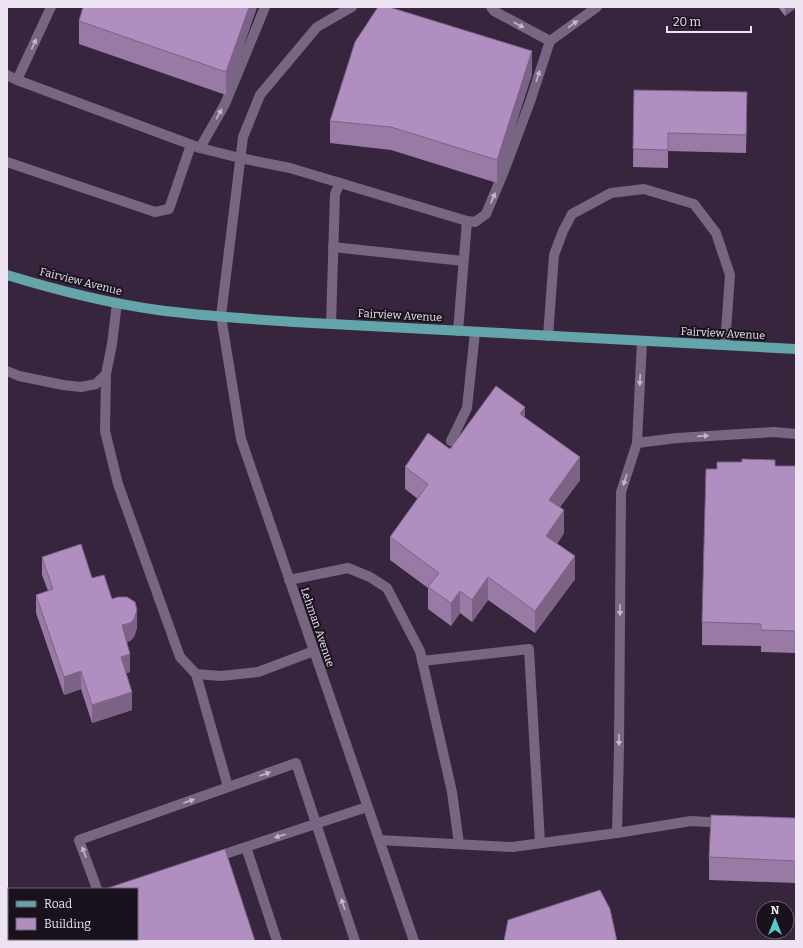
<svg xmlns="http://www.w3.org/2000/svg" width="803" height="948" viewBox="0 0 803 948" font-family="Bitter,serif">
<style>
.lines{fill:none;stroke-linecap:round;stroke-linejoin:round}
.service{stroke:#786581;stroke-width:10}
.minor{stroke:#786581;stroke-width:10}
.primary{stroke:#64a5aa;stroke-width:10}
.wall{fill:#987aa5}
.shaded-wall{fill:#7c6386}
.building{fill:#b18ec0;stroke:#7c6386}
.oneway{fill:#c4b7ca}
.labels{text-anchor:middle;stroke-width:4;stroke-linejoin:round;paint-order:stroke}
.street-label{font-size:11px;fill:#ede3f2;stroke:#19121c}
</style>
<rect width="100%" height="100%" fill="#36253d"/>
<g class="lines">
<g class="service">
<polyline points="491,7 494,11 550,41"/>
<polyline points="7,75 17,80 200,148 240,158 290,168 467,221 475,222 486,214 504,171 530,102 550,41 597,7"/>
<polyline points="17,80 51,7"/>
<polyline points="200,148 225,104 265,7"/>
<polyline points="7,162 155,212 169,209 191,145"/>
<polyline points="333,247 463,261"/>
<polyline points="221,316 243,137 260,95 317,27 352,7"/>
<polyline points="331,324 335,194 340,183"/>
<polyline points="458,331 467,221"/>
<polyline points="548,336 554,255 563,231 572,214 611,193 644,189 694,204 716,233 730,275 725,345"/>
<polyline points="642,341 637,443 677,438 774,432 796,434"/>
<polyline points="7,371 19,376 63,385 81,387 96,384 106,374 112,344 117,303"/>
<polyline points="106,374 105,431 118,484 180,657 196,674 221,676 258,672 314,651"/>
<polyline points="451,441 467,408 475,332"/>
<polyline points="289,580 348,568 370,577 387,588 420,651 452,792 459,844"/>
<polyline points="422,661 529,649 540,843"/>
<polyline points="196,674 228,787"/>
<polyline points="617,833 619,748 621,492 637,443"/>
<polyline points="379,840 512,847 617,833 691,821 725,823"/>
<polyline points="213,858 246,847"/>
<polyline points="97,889 79,840 296,763 355,941"/>
<polyline points="277,941 246,847 367,807"/>
</g>
<polyline class="minor" points="221,316 241,439 414,941"/>
<path class="primary" d="M7 275C56 290 107 303 158 310 203 316 249 319 294 322L796 349"/>
</g>
<g class="wall">
<polygon points="257,7 226,95 79,44 79,21"/>
<polygon points="778,7 796,7 785,16"/>
<polygon points="532,74 497,183 391,150 330,143 330,121"/>
<polygon points="634,90 747,110 746,153 668,151 668,168 633,167"/>
<polygon points="525,418 580,480 560,507 564,533 557,544 575,579 535,633 488,600 472,622 460,613 451,626 428,609 428,588 390,560 390,537 418,499 405,489 405,467 450,449"/>
<polygon points="775,466 796,466 796,653 761,652 761,646 702,645 702,622 717,469"/>
<polygon points="42,557 92,578 112,599 137,628 134,637 130,641 127,642 130,672 126,673 132,710 92,723 81,689 64,695 36,613 36,595 48,591 42,575"/>
<polygon points="796,818 796,883 709,880 709,857"/>
</g>
<g class="shaded-wall">
<polygon points="249,7 257,7 226,95 226,72"/>
<polygon points="785,7 796,7 796,8 785,16"/>
<polygon points="532,51 532,74 497,183 497,160"/>
<polygon points="525,407 525,429 520,414"/>
<polygon points="580,457 580,480 549,522 549,500"/>
<polygon points="564,510 564,533 546,559 546,536"/>
<polygon points="575,556 575,579 535,633 535,611"/>
<polygon points="488,577 488,600 472,622 472,600"/>
<polygon points="460,591 460,613 451,626 451,603"/>
<polygon points="137,610 137,628 134,637 130,641 122,643 122,625"/>
<polygon points="130,654 130,672 121,675 121,657"/>
<polygon points="81,671 81,689 64,695 64,677"/>
<polygon points="132,692 132,710 92,723 92,705"/>
</g>
<g class="building">
<polygon points="83,7 249,7 226,72 79,21"/>
<polygon points="378,7 389,7 532,51 497,160 391,127 330,121 355,42"/>
<polygon points="634,90 747,92 746,135 668,133 668,150 633,149"/>
<polygon points="496,386 525,407 520,414 580,457 549,500 564,510 546,536 575,556 535,611 488,577 472,600 460,591 451,603 428,587 439,573 390,537 428,484 405,467 428,433 450,449"/>
<polygon points="742,459 775,460 775,466 796,466 796,631 761,630 761,624 702,622 706,469 717,469 717,462 742,462"/>
<polygon points="81,544 92,578 104,575 112,599 118,597 127,597 135,602 137,610 134,619 130,623 122,625 130,654 121,657 132,692 92,705 81,671 64,677 36,595 53,589 42,557"/>
<polygon points="711,815 796,818 796,861 709,857"/>
<polygon points="225,849 255,941 7,941 7,921 9,921 9,939 137,939 137,889 105,889"/>
<polygon points="600,890 610,909 617,941 504,941 508,920"/>
</g>
<defs><path id="oneway-solid" d="M-6-.8H1V-3.2L6.5 0L1 3.2V.8H-6Z"/></defs>
<g class="oneway">
<use href="#oneway-solid" transform="translate(573 24) rotate(-36)"/>
<use href="#oneway-solid" transform="translate(519 25) rotate(28)"/>
<use href="#oneway-solid" transform="translate(34 44) rotate(-65)"/>
<use href="#oneway-solid" transform="translate(538 76) rotate(-72)"/>
<use href="#oneway-solid" transform="translate(219 114) rotate(-61)"/>
<use href="#oneway-solid" transform="translate(493 198) rotate(-67)"/>
<use href="#oneway-solid" transform="translate(640 380) rotate(93)"/>
<use href="#oneway-solid" transform="translate(703 436) rotate(-4)"/>
<use href="#oneway-solid" transform="translate(625 480) rotate(108)"/>
<use href="#oneway-solid" transform="translate(620 610) rotate(90)"/>
<use href="#oneway-solid" transform="translate(619 740) rotate(90)"/>
<use href="#oneway-solid" transform="translate(265 774) rotate(-20)"/>
<use href="#oneway-solid" transform="translate(189 801) rotate(-19)"/>
<use href="#oneway-solid" transform="translate(280 836) rotate(162)"/>
<use href="#oneway-solid" transform="translate(84 852) rotate(-110)"/>
<use href="#oneway-solid" transform="translate(343 904) rotate(-108)"/>
</g>
<g class="labels">
<g class="street-label">
<text transform="translate(81 281) rotate(14)" y="4">Fairview Avenue</text>
<text transform="translate(400 315) rotate(3)" y="4">Fairview Avenue</text>
<text transform="translate(723 333) rotate(3)" y="4">Fairview Avenue</text>
<text transform="translate(318 627) rotate(71)" y="4">Lehman Avenue</text>
</g>
</g>
<rect width="803" height="948" fill="none" stroke="#ede3f2" stroke-width="16"/>
<rect x="8" y="888" width="130" height="52" fill="#19121c" stroke="#6e6672"/>
<rect x="16" y="901" width="20" height="6" fill="#64a5aa" stroke="#6e6672"/>
<text x="44" y="908" font-size="12" fill="#ede3f2">Road</text>
<rect x="16" y="918" width="20" height="12" fill="#b18ec0" stroke="#6e6672"/>
<text x="44" y="928" font-size="12" fill="#ede3f2">Building</text>
<g transform="translate(775 920)"><circle r="19" fill="#19121c" stroke="#6e6672"/>
<path d="M0-3L7 15L0 10L-7 15Z" fill="#55cec5"/>
<text y="-6" font-size="11" font-weight="bold" text-anchor="middle" fill="#ede3f2">N</text>
</g>
<path d="M667 26v6h84v-6" fill="none" stroke="#ede3f2" stroke-width="2"/>
<text x="673" y="26" font-size="12" fill="#ede3f2" stroke="#19121c" stroke-width="3" paint-order="stroke">20 m</text>
</svg>
